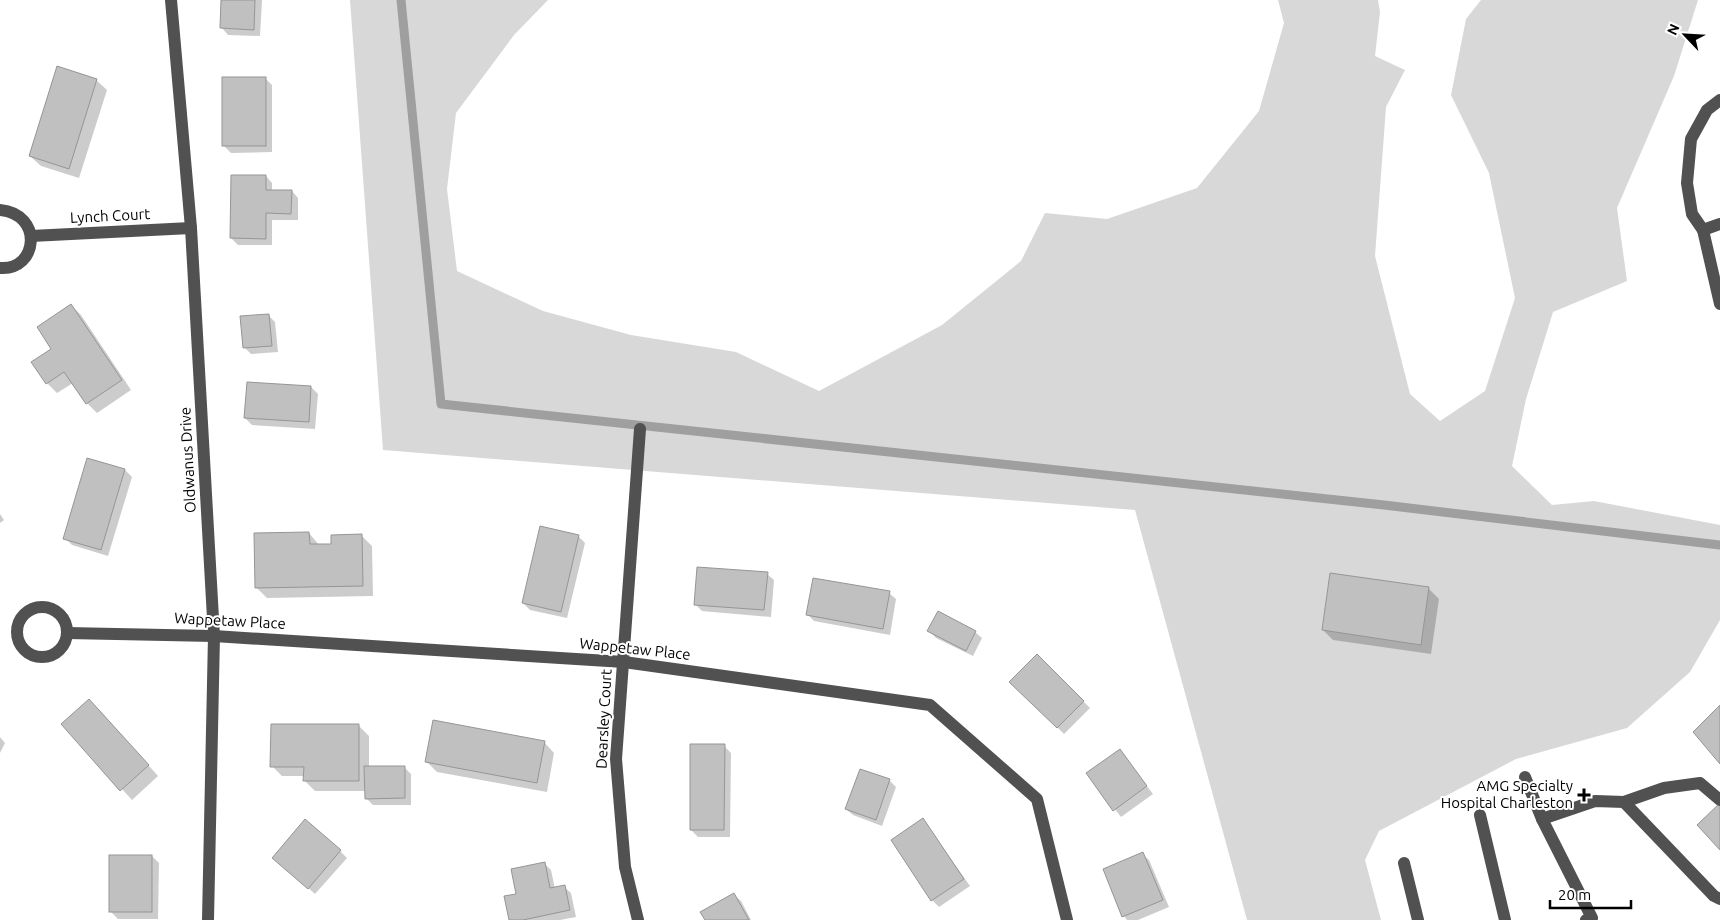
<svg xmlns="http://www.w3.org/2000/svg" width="1720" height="920" viewBox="0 0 1720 920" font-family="Ubuntu,sans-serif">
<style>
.green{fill:#d8d8d8;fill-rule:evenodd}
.shadow{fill:#0003}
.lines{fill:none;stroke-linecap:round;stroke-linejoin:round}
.stream{stroke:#9f9f9f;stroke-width:9}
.building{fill:#c0c0c0;stroke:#959595}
.minor{stroke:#515151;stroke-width:12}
.poi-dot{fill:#000;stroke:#fff;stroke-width:2}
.labels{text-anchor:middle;stroke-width:4;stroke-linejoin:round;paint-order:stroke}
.street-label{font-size:15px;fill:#000;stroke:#fff}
.poi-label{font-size:15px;fill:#000;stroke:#fff;text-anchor:end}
</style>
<rect width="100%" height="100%" fill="#fff"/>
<path class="green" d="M350 0H548L514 35 456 113 447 189 457 271 543 311 631 335 736 352 819 391 942 325 1021 261 1045 213 1107 219 1197 188 1259 111 1284 23 1278 0H1378L1380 12 1375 56 1405 70 1386 107 1375 256 1410 394 1440 421 1485 391 1515 298 1489 173 1451 95 1466 19 1481 0H1698L1674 76 1617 208 1627 281 1553 312 1526 399 1512 466 1552 505 1594 501 1720 525V620L1690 672 1627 728 1516 759 1379 831 1365 860 1381 920H1247L1135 510 383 450ZM1330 573 1429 587 1421 644 1322 630Z"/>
<g class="shadow">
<polygon points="222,0 262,0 260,36 228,35 222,28"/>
<polygon points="265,78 272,85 272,152 231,153 224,146"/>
<polygon points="96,80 107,90 79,178 41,166 30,156"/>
<polygon points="266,176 272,183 272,191 292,191 298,198 298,220 272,220 272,245 238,245 231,238"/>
<polygon points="71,305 81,315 131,390 97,413 87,403 73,383 57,393 47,383 53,349"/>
<polygon points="268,315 275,322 278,352 251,354 244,347"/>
<polygon points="311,387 318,394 315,429 252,425 245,418"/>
<polygon points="88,460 125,470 132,477 108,556 72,545 65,538"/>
<polygon points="0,514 4,520 0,523"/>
<polygon points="309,533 319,545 332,545 361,535 372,546 373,596 267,598 256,587"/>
<polygon points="578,536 585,543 567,618 530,610 523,603"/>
<polygon points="767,574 774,580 771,617 702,611 695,604"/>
<polygon points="1428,588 1439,599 1431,654 1333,640 1323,630"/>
<polygon points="889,593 896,599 890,635 814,621 807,614"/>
<polygon points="929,631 975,632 982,638 973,656 936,638"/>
<polygon points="1037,655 1090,708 1064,734 1011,682"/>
<polygon points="100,711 158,776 132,800 63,724"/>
<polygon points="359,726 369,736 369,767 404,767 411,774 411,805 373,805 366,798 366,791 315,791 305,781 305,776 282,776 272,766"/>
<polygon points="0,737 5,743 0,753"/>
<polygon points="544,742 554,753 547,792 437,772 427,762"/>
<polygon points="724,746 731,753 730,837 698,837 691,830"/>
<polygon points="1120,751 1153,794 1121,817 1088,774"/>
<polygon points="889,780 896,787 882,826 853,815 846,809"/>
<polygon points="923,820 970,886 939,907 932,900"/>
<polygon points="340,851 347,858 315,894 281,864"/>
<polygon points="1142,854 1149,860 1169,907 1138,920 1127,920 1124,916 1104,870"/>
<polygon points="152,856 159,863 158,919 118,919 111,912"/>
<polygon points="544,863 551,870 555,889 564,887 571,893 576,917 560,920 510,920 518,895"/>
<polygon points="734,895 741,901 751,920 706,920"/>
</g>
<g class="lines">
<polyline class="stream" points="401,0 441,404 1384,505 1720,545"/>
</g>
<g class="building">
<polygon points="221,0 255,0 254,30 220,28"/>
<polygon points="57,66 97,79 69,169 29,156"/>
<rect x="222" y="77" width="44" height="69"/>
<polygon points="231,175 266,175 266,190 292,190 291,214 266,213 266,239 230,238"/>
<polygon points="71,304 122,380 86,404 64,372 46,384 31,362 51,349 37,327"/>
<polygon points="269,314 272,346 243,348 240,316"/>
<polygon points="247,382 311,386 309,422 244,418"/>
<polygon points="87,458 125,469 101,550 63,539"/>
<polygon points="540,526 579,535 561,612 522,603"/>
<polygon points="309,532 310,544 331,544 331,535 362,534 363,586 255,588 254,533"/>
<polygon points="697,567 768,572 764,610 694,605"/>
<polygon points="1330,573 1429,587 1421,645 1322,630"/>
<polygon points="813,578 890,591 883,629 806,615"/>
<polygon points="938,611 976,631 966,651 927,631"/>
<polygon points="1037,654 1084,701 1057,728 1009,682"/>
<polygon points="89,699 149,765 120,791 61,724"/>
<polygon points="1720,705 1720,764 1693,732"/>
<polygon points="433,720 545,741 537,783 425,762"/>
<polygon points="271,724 359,724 359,781 303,781 304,767 270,767"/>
<polygon points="690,744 725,744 724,830 690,830"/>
<polygon points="1120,749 1147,786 1113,811 1086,773"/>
<polygon points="364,766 405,766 405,798 365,799"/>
<polygon points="860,769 890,779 876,820 845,809"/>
<polygon points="1720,803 1720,850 1697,825"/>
<polygon points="923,818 964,879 931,901 891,840"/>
<polygon points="305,819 341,850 308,889 272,858"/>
<polygon points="1143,852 1163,900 1122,917 1103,869"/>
<rect x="109" y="855" width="43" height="57"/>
<polygon points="545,862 550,888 565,885 570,910 523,920 509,920 504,896 516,894 511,869"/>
<polygon points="734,893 749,920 705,920 700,912"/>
</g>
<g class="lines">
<g class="minor">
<polyline points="171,0 191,228 214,636 208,920"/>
<path d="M0 210C44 214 38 271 0 268"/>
<polyline points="1720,224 1703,230 1720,304"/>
<polyline points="1703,230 1692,214 1687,183 1691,139 1707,110 1720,100"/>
<polyline points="31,236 191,228"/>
<circle cx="42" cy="632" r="25"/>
<polyline points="67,633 214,636 624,662 930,705 1037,799 1067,920"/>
<polyline points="1525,777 1542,819"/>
<polyline points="1624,802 1664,788 1700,783 1720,800"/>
<polyline points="1480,815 1505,920"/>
<polyline points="1404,863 1418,920"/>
<polyline points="638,920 625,867 616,759 640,429"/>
<polyline points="1586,920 1592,918 1542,819 1595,801 1624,802 1714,896 1720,899"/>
</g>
</g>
<path class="poi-dot" d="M1581.5 787.5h5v5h5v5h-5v5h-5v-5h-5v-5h5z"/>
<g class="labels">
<g class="street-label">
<text transform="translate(110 216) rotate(-3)" y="5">Lynch Court</text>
<text transform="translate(188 460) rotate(-93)" y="5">Oldwanus Drive</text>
<text transform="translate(230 621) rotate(3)" y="5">Wappetaw Place</text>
<text transform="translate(635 649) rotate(6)" y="5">Wappetaw Place</text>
<text transform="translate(604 719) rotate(-87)" y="5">Dearsley Court</text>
</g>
<g class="poi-label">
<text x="1573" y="791">AMG Specialty<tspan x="1573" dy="17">Hospital Charleston</tspan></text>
</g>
</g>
<g transform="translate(1685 35) rotate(295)" stroke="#ffffff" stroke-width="4" paint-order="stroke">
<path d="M0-4L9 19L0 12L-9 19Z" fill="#000000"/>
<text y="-8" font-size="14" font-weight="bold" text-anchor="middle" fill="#000000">N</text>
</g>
<path d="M1550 900v8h81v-8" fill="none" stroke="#000000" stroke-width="2.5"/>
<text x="1558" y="900" font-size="15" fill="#000000" stroke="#ffffff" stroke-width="4" paint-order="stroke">20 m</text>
</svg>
